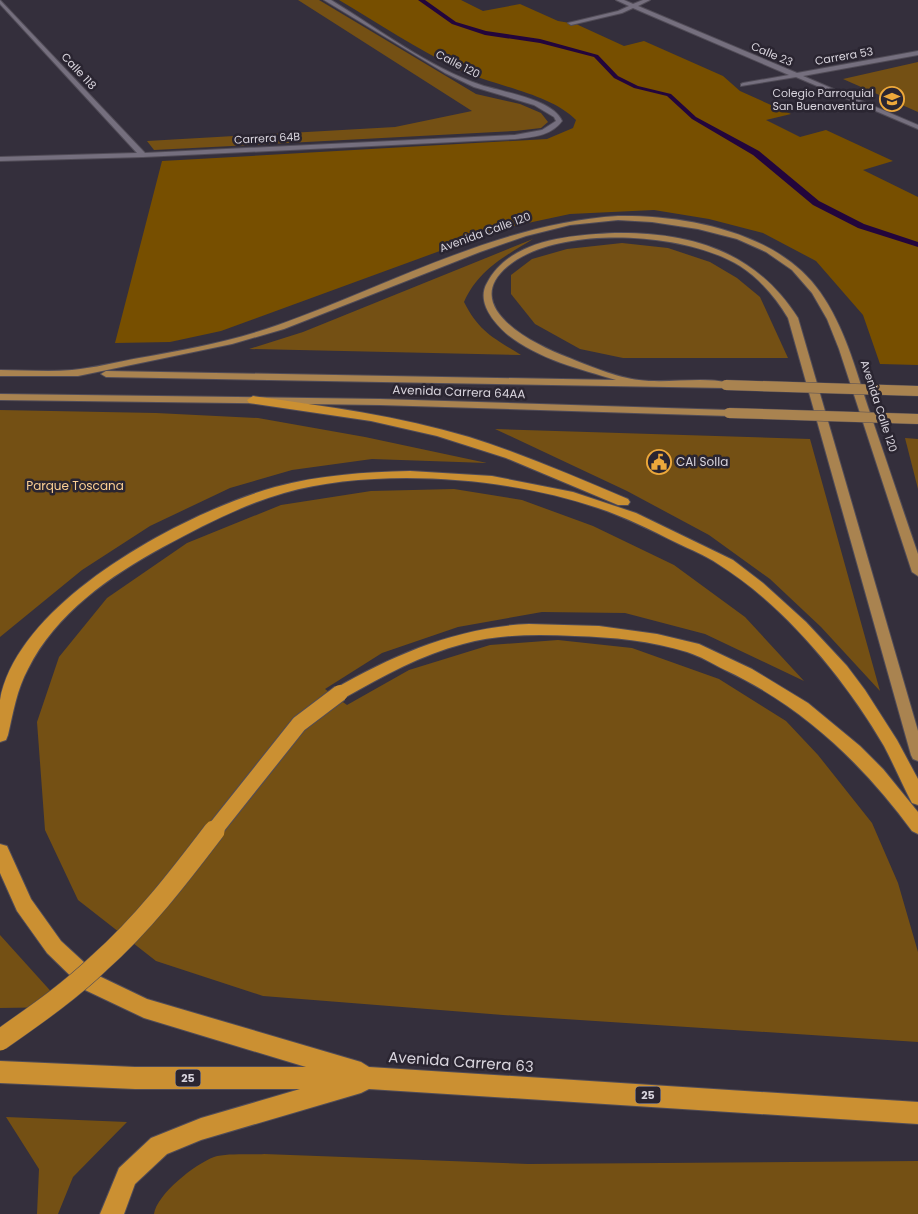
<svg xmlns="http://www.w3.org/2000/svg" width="918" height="1214" viewBox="0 0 918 1214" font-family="Poppins,sans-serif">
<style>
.green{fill:#745014}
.forest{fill:#774f00}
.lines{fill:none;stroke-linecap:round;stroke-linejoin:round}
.stream{fill:#23053c;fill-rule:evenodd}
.street-casing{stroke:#514c57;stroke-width:2}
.primary-casing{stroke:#514c57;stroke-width:2}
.highway-casing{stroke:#514c57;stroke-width:2}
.street{fill:#756f7e;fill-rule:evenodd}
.primary{fill:#a98350;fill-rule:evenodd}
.highway{fill:#cb9032;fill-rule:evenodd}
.primary-bridge-casing{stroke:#514c57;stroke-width:11;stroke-linecap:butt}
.highway-bridge-far1-casing{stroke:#514c57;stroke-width:18;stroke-linecap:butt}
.highway-bridge-casing{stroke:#514c57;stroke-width:22;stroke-linecap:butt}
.primary-bridge{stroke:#a98350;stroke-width:10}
.highway-bridge-far1{stroke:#cb9032;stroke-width:16}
.highway-bridge{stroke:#cb9032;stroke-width:21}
.labels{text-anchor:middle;stroke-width:5;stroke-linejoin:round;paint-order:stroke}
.far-street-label{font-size:11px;fill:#d8d4dd;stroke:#2a2531}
.far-poi-label{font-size:11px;fill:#d8d4dd;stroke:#2a2531;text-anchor:end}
.shield{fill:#2a2531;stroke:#a4a0a9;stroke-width:1}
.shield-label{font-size:11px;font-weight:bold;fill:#d8d4dd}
.street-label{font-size:12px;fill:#d8d4dd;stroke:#2a2531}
.poi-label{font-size:12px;fill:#d8d4dd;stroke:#2a2531;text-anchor:start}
.park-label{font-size:12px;fill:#fcd094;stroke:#2a2531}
.near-street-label{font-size:15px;fill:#d8d4dd;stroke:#2a2531}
</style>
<rect width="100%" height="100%" fill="#342f3c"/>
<g class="green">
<polygon points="298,0 319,0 476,94 520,104 541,113 548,122 541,128 515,131 154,150 147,141 395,127 472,111"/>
<polygon points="918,62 918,112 843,79"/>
<path d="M533 239C504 257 479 269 464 302 479 332 494 338 521 355L249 349 303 332Z"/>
<polygon points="622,243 668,248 710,262 737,278 760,297 788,358 623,358 580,349 535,324 511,294 511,275 532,259 567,249"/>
<polygon points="0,410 156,413 258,418 365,437 487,463 372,459 292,470 230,488 150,526 82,570 0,637"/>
<polygon points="495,429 810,439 880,691 821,627 770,579 709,535 627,491"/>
<polygon points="905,438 918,439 918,489"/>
<polygon points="454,489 522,500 593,526 674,565 745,617 804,681 705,634 625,613 542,612 458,627 382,653 325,689 347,705 409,670 490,645 558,640 632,648 719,679 786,721 818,755 872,823 898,883 918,952 918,1042 503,1015 263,996 156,961 78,900 45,830 37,722 59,657 107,598 187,543 281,505 371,491"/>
<polygon points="0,935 65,1007 0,1008"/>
<polygon points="6,1117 127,1122 73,1177 58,1214 37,1214 39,1169"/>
<path d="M264 1154 528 1164 918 1161V1214H154C157 1194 195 1164 214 1157 226 1153 251 1155 264 1154Z"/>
</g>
<path class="forest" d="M339 0H461L483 11 520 4 558 21 576 24 624 46 644 41 723 76 740 91 791 114 766 120 800 137 826 130 893 161 863 170 918 197V365L880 364 863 315 816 261 763 233 709 219 654 210 570 214 500 229 221 331 170 342 115 343 162 161 547 139 573 128 576 120C550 93 493 86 458 69 417 49 378 23 339 0Z"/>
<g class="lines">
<polygon class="stream" points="418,0 425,0 456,22 486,31 540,39 598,55 618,76 638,86 671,94 696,117 759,151 819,201 864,224 918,242 918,247 858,228 813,205 753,155 692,119 667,96 634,88 614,78 594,57 540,43 485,35 452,24"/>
<defs>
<g id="street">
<path d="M0 0 145 153 515 135 542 130 556 121 554 117 534 105 474 87 445 73 324 0H331C377 28 430 68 481 85 502 92 553 99 562 121 551 136 533 137 515 139L143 157 0 161V157L137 153 0 4Z"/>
<polygon points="616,0 624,0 633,4 643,0 650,0 638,6 797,73 918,51 918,55 803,76 918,125 918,129 796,77 741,86 741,84 743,83 789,75 633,8 622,13 571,25 568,23 618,11 629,6"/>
</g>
<g id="primary">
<path d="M618 216C686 215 778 232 820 292 844 326 855 367 868 407 885 456 901 505 918 554V576L912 572 839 349 827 319 812 293 792 270 766 252 737 239 698 229 652 222 618 220 570 225 526 236 480 252 284 329 232 344 78 376H0V370C24 370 48 372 72 370 94 368 117 362 139 358 185 350 233 341 278 325 388 286 500 223 618 216Z"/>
<path d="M615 233C691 232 755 251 798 318L918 731V761L913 759 911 755 788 318C776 298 760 279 740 266 686 232 559 224 508 266 458 307 535 345 567 357 587 365 618 378 639 380 668 384 702 376 729 383V387L726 388 106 377 101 374 106 371 616 380C580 369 538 359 508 335 494 323 476 302 487 283 510 239 571 235 615 233Z"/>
<polygon points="0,394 380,399 729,410 734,413 729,416 380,405 0,400"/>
</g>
<g id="highway">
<path d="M253 396C326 406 399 416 469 437 523 454 575 477 628 499L630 502 628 505H618L506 458 437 436 371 421 249 403 247 400Z"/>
<path d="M410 471 492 476 573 492 636 513 733 560 763 583 806 622 847 666 865 690 897 740 918 779V805L912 803C902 784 894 765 884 746 845 679 784 605 718 564 705 555 691 550 677 543 651 530 625 517 598 508 507 477 377 467 284 493 242 505 202 526 163 547 110 576 56 613 28 669 17 689 13 713 8 735L6 740 0 742C0 728 0 713 0 700 18 600 186 512 275 487 319 475 365 472 410 471Z"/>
<path d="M529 624 599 626 657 634 699 644 752 669 808 703 860 746 883 769 918 812V834L912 831C862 763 802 706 725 670 713 664 700 656 687 652 651 641 613 637 575 636 537 634 500 634 463 644 421 655 383 676 346 697L340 699 334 697 332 693 334 689C395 654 458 627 529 624Z"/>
<polygon points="0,844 7,846 31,899 61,941 99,976 147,999 361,1062 369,1067 918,1102 918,1124 369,1089 361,1093 201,1140 167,1154 135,1184 124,1214 100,1214 119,1168 151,1138 201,1118 300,1089 135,1089 0,1083 0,1061 135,1067 306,1067 144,1018 85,990 47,953 17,911 0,873"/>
</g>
</defs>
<use href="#street" class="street-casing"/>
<use href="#primary" class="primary-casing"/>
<use href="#highway" class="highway-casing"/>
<use href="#street" class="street"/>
<use href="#primary" class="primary"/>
<use href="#highway" class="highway"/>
<defs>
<g id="primary-bridge">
<polyline points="726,385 918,391"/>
<polyline points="729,413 918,419"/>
</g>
<polyline id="highway-bridge-far1" points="213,832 299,724 340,693"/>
<path id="highway-bridge" d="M0 1040C34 1016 69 992 99 963 142 925 179 877 214 831"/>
</defs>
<use href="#primary-bridge" class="primary-bridge-casing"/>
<use href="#highway-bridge-far1" class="highway-bridge-far1-casing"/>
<use href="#highway-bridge" class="highway-bridge-casing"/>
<use href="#primary-bridge" class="primary-bridge"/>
<use href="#highway-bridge-far1" class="highway-bridge-far1"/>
<use href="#highway-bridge" class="highway-bridge"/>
</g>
<defs>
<symbol id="school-ring" viewBox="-11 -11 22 22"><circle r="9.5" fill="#2a2531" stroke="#eda83b" stroke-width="1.5"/><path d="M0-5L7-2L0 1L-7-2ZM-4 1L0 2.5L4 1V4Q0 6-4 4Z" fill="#eda83b"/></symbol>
<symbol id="civic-ring" viewBox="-11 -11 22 22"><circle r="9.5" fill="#2a2531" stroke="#eda83b" stroke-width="1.5"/><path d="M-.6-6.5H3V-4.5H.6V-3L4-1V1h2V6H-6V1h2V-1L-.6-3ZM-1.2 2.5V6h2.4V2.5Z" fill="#eda83b"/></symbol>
</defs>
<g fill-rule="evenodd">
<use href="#school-ring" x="878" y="85" width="28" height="28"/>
<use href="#civic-ring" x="645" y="448" width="28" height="28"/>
</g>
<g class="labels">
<g class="far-street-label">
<text transform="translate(772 54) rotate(23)" y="4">Calle 23</text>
<text transform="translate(844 56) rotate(-10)" y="4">Carrera 53</text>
<text transform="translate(458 64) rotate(27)" y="4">Calle 120</text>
<text transform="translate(79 71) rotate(47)" y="4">Calle 118</text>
<text transform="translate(267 138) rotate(-3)" y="4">Carrera 64B</text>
<text transform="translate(485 232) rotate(-20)" y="4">Avenida Calle 120</text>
<text transform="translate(879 406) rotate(72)" y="4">Avenida Calle 120</text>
</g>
<g class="far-poi-label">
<text x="874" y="97">Colegio Parroquial<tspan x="874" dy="13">San Buenaventura</tspan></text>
</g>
<g class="shield">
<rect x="175.5" y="1069.5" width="25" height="17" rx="4"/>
<rect x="635.5" y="1086.5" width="25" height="17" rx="4"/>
</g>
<g class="shield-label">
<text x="188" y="1082">25</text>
<text x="648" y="1099">25</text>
</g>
<g class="street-label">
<text transform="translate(459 392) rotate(2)" y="4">Avenida Carrera 64AA</text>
</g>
<g class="poi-label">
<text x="676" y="466">CAI Solla</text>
</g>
<g class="park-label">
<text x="75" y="490">Parque Toscana</text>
</g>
<g class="near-street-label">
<text transform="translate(461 1062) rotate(4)" y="5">Avenida Carrera 63</text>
</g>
</g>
</svg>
